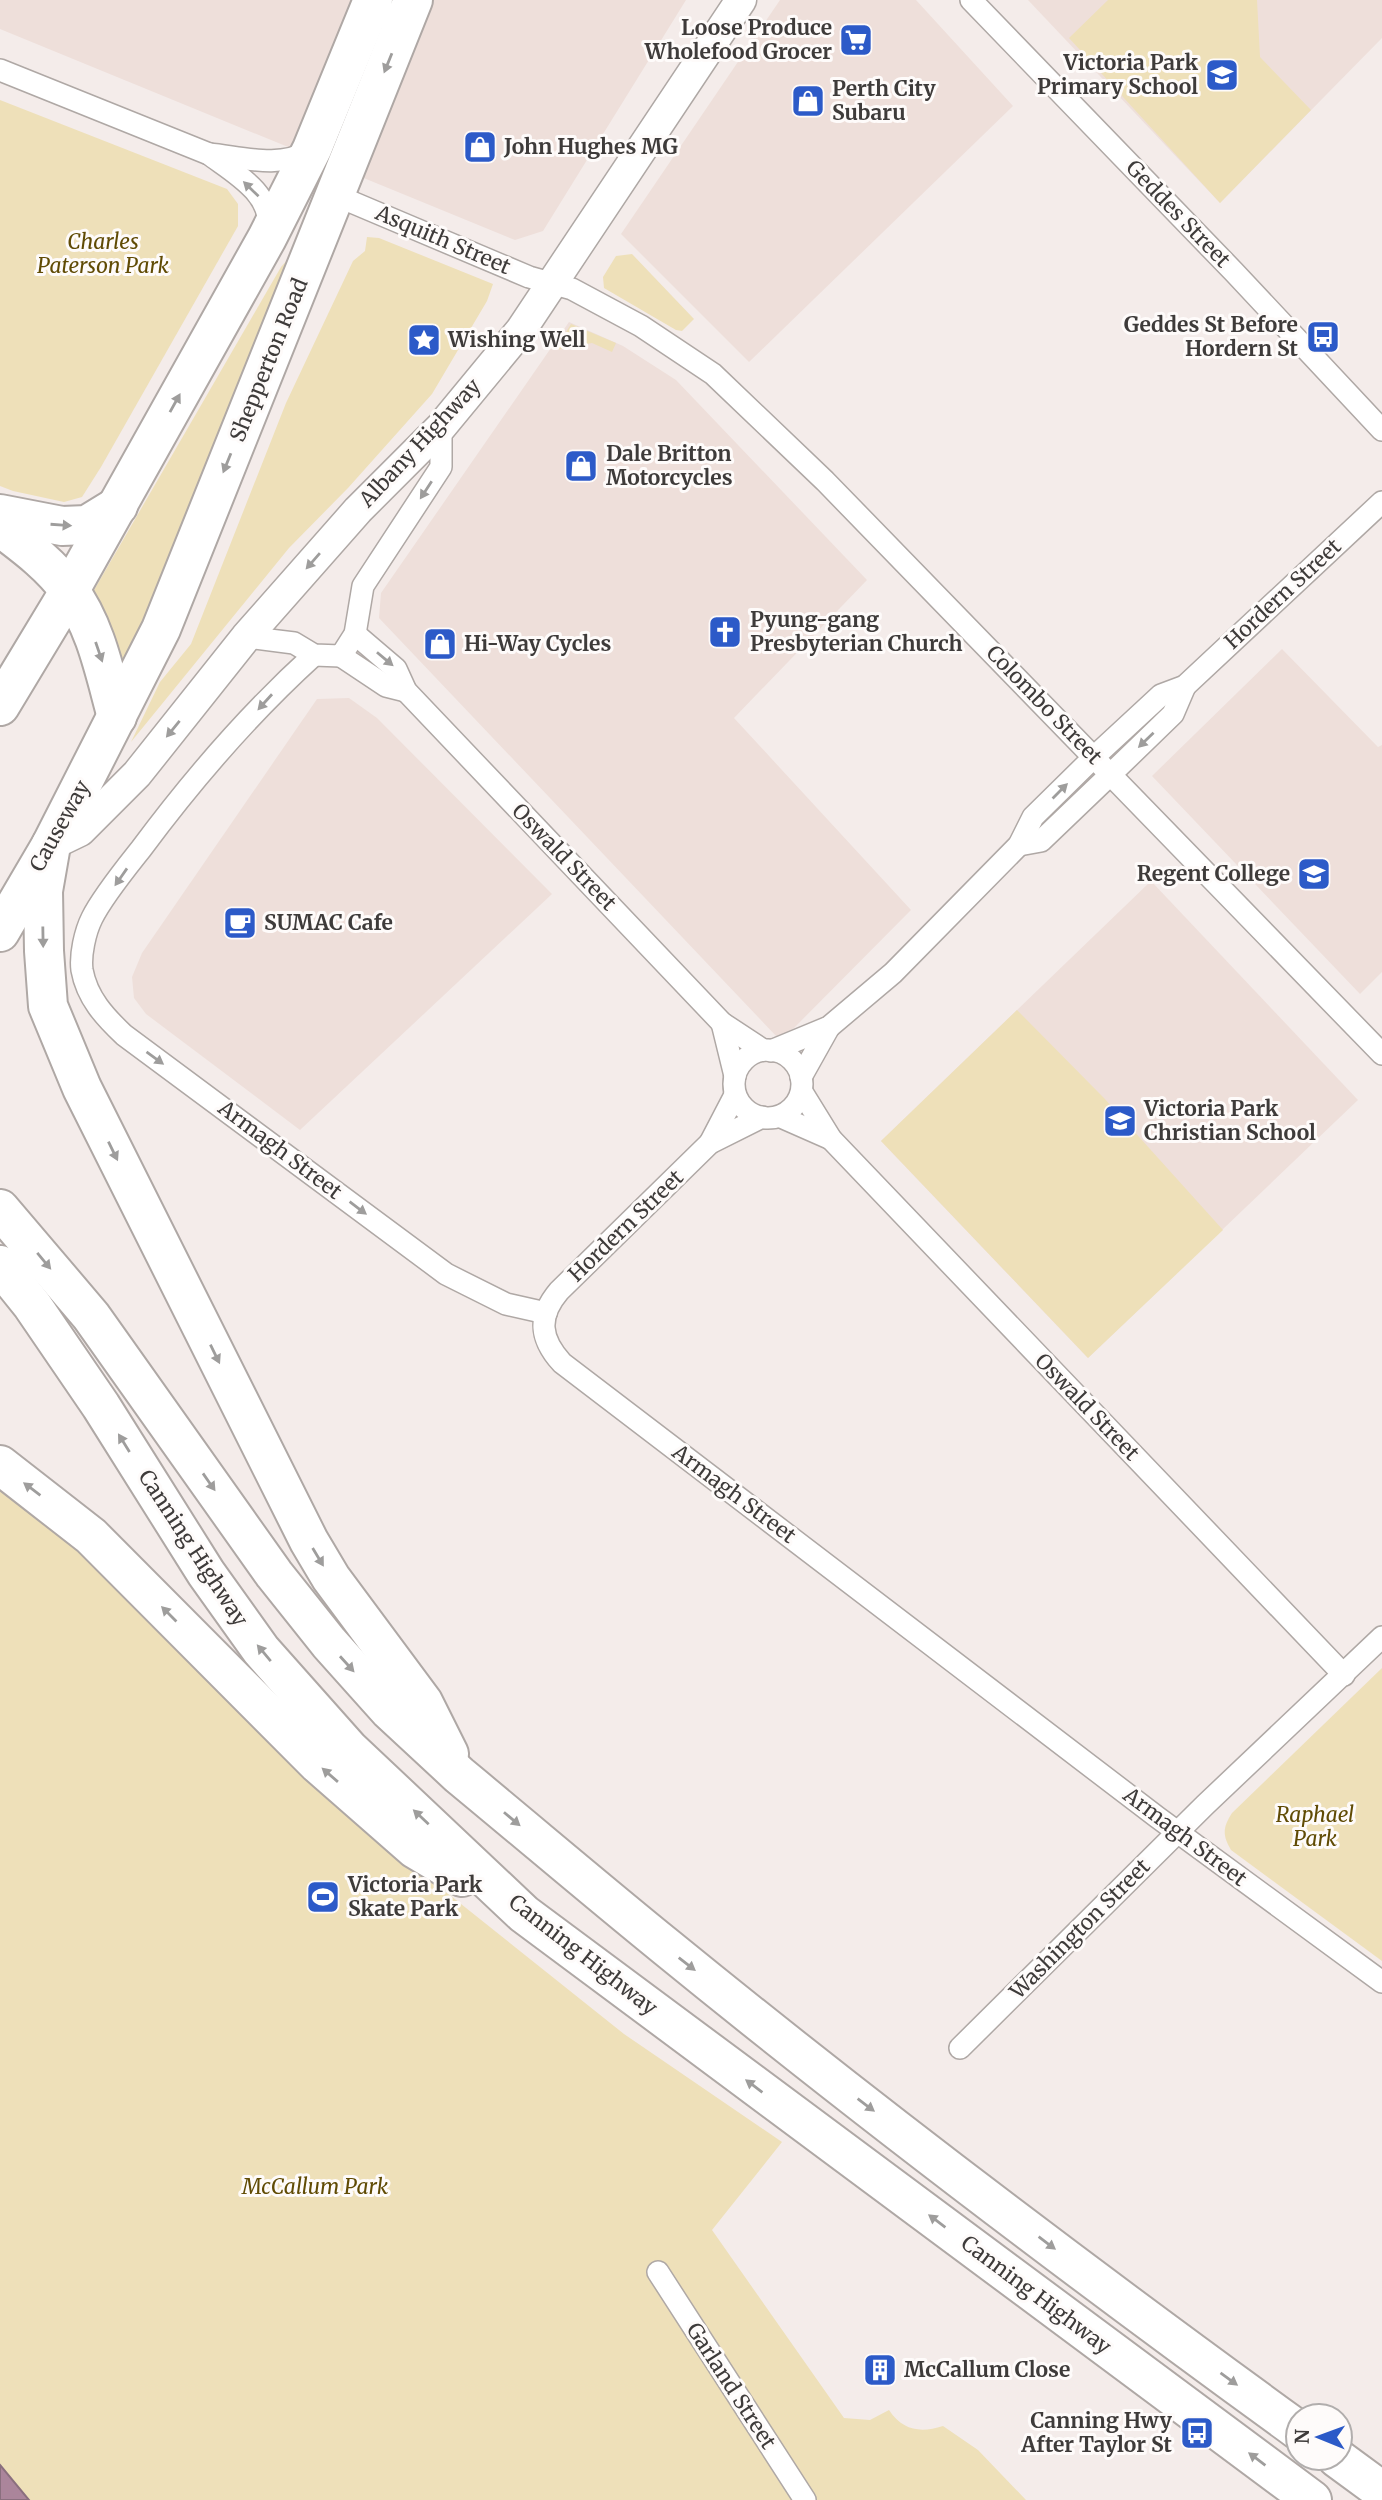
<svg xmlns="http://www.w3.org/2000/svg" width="1382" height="2500" viewBox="0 0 1382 2500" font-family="Merriweather,serif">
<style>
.built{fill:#eedfda}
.green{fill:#eee0b9}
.water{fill:#ab859b;stroke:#8a6f7e;stroke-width:2}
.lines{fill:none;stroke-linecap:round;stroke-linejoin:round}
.street-casing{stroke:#afa8a5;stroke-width:24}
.secondary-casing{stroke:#afa8a5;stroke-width:33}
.highway-casing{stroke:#afa8a5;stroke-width:42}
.street{stroke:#fff;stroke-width:21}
.secondary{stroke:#fff;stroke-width:30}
.highway{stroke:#fff;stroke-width:38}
.oneway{fill:#9e9d9c}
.labels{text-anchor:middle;stroke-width:6;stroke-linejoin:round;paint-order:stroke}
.poi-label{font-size:21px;font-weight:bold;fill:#3e3b3a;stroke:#fefbfa;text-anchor:start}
.street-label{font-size:21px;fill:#3e3b3a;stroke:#fefbfa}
.park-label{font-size:21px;font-style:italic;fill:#604b04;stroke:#fefbfa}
</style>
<rect width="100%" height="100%" fill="#f4ecea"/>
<g class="built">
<polygon points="0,0 686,0 543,231 515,240 0,29"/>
<polygon points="780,0 916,0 1013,106 749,362 621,234"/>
<polygon points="1028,0 1382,0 1382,38 1220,203"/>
<polygon points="569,322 623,346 676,380 867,580 734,718 911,910 794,1028 778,1038 379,618 381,593"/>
<polygon points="1282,649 1378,747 1382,745 1382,972 1360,994 1152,776"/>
<polygon points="349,698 377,718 552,894 300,1130 146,1014 134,998 132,977 142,953 317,699"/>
<polygon points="1151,881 1358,1100 1088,1358 881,1141"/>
</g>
<g class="green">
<polygon points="1108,0 1257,0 1260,57 1311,110 1220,203 1069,38"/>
<polygon points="0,100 227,189 238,204 238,226 101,467 82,497 64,502 13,491 0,486"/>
<polygon points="367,237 379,238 493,284 487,301 432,394 348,488 289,548 131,742 160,682 191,644 286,403 353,261 365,251"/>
<polygon points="632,254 694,319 682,331 676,330 604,288 603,277 616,256"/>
<polygon points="289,258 127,667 96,625 90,597 281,267"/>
<polygon points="571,324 616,343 612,352 592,343 555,350"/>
<polygon points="1017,1010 1104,1098 1223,1230 1088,1358 881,1141"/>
<path d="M0 1485 89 1548 382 1841 624 2034 782 2142 712 2230 844 2418 870 2420 889 2410C903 2431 921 2433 943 2426L978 2450 1026 2500H29L0 2465Z"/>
<path d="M1382 1668V1961L1231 1850C1222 1835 1223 1827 1232 1813Z"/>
</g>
<polygon class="water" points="0,2465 29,2500 0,2500"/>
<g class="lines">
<defs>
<g id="street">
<polyline points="971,0 1234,272 1382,430"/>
<path d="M0 70 209 154C233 172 274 194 268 230"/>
<path d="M209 154C241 157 280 169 309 151"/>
<polyline points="335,195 529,277 572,289 641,326 713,374 825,481 1382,1054"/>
<polyline points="355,634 396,669 406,691 722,1023 763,1050"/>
<polyline points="246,637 294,643 314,655 341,656 355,634 363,586 441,467 441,427"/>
<path d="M314 655C250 713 193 779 141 849 126 868 103 896 92 918 85 932 80 955 82 970 87 998 105 1017 124 1035L446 1274 506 1304 546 1313"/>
<polyline points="341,656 386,686 406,691"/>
<polyline points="1019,845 1041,841 1111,774 1173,714 1185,686"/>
<polyline points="722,1023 735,1076"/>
<circle cx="768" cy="1084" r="34"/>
<polyline points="771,1051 829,1027 893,973 1019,845 1033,817 1094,757 1161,695 1185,686 1382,502"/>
<polyline points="801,1077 829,1027"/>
<polyline points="802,1092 831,1139 1344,1675"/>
<path d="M762 1117 710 1143 559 1291C537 1317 540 1339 562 1363L1157 1817 1382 1982"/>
<polyline points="781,1117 831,1139"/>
<polyline points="710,1143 735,1095"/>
<polyline points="960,2048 1205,1805 1382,1637"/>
<polyline points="658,2272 805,2500"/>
</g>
<polyline id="secondary" points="51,845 80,831 137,774 246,637 358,510 441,427 521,330 741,0"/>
<g id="highway">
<polyline points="0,514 62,526 87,525 118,506"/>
<path d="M0 527C25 546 50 564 69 590 96 626 105 674 117 717"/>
<polyline points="0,706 70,590 267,238 312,149 373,0"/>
<polyline points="51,845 43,891 44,951 48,1006 82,1088 309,1541 331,1578 423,1702 449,1754"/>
<polyline points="0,932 51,845 161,629 413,0"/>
<path d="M0 1209 91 1316 274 1574 329 1643 389 1710 459 1775C528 1832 596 1890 665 1946 871 2114 1083 2274 1298 2430"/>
<polyline points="0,1265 32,1305 101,1406 206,1573 261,1650 349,1749 524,1914 1312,2500"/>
<polyline points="0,1465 91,1536 318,1764 415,1849 462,1877"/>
<polyline points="1337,2458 1382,2491"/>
</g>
</defs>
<use href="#street" class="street-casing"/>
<use href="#secondary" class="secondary-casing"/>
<use href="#highway" class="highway-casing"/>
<use href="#street" class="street"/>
<use href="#secondary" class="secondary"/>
<use href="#highway" class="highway"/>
</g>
<defs><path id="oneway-solid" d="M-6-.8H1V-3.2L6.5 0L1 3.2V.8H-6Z" transform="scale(1.75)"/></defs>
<g class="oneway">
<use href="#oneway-solid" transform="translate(388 63) rotate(112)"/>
<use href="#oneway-solid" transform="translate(251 189) rotate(-136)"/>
<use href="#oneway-solid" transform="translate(175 403) rotate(-61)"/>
<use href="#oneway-solid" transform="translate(227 463) rotate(112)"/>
<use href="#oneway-solid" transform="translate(426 490) rotate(123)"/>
<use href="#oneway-solid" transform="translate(61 525) rotate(4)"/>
<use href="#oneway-solid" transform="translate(313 561) rotate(131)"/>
<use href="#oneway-solid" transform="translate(99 652) rotate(71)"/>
<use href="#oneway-solid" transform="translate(385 659) rotate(40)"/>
<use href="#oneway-solid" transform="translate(265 702) rotate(132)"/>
<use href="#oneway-solid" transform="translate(173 729) rotate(129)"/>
<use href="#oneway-solid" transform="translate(1146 740) rotate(136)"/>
<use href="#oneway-solid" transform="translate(1060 791) rotate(-45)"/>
<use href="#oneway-solid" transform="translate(121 877) rotate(125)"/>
<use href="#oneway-solid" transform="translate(43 937) rotate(89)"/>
<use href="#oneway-solid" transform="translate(155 1058) rotate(36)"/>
<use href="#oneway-solid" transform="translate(113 1151) rotate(64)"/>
<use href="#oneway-solid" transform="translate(358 1208) rotate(37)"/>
<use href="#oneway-solid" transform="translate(44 1261) rotate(50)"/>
<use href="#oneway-solid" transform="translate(215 1354) rotate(64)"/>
<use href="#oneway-solid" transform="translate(124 1443) rotate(-122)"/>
<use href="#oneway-solid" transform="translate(209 1482) rotate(55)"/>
<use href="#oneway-solid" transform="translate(32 1489) rotate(-143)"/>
<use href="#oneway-solid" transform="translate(318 1557) rotate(59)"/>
<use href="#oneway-solid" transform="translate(169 1614) rotate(-135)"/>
<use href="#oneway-solid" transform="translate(264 1653) rotate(-130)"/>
<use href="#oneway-solid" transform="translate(347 1664) rotate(48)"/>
<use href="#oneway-solid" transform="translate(330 1775) rotate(-139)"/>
<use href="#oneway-solid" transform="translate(421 1817) rotate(-137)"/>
<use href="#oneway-solid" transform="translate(512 1819) rotate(40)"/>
<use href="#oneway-solid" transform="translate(687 1964) rotate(38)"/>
<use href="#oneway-solid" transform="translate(754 2086) rotate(-143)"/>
<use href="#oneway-solid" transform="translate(866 2105) rotate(37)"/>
<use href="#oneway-solid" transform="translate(937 2221) rotate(-143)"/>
<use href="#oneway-solid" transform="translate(1047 2243) rotate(37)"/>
<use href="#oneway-solid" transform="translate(1229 2379) rotate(36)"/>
<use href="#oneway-solid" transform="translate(1257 2459) rotate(-143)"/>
</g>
<defs>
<symbol id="supermarket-square" viewBox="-11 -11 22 22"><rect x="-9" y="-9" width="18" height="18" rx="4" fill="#2c5ac8" stroke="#fefbfa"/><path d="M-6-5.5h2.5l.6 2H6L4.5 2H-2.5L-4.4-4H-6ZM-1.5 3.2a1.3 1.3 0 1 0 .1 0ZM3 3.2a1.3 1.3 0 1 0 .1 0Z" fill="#fff"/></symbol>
<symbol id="school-square" viewBox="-11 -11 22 22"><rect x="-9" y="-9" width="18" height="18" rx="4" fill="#2c5ac8" stroke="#fefbfa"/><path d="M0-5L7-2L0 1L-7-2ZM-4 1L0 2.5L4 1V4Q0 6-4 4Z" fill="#fff"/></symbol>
<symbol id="shop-square" viewBox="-11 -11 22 22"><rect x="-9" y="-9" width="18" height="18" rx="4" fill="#2c5ac8" stroke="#fefbfa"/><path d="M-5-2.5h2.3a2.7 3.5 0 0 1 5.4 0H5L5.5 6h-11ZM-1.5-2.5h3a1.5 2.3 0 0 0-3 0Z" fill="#fff"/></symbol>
<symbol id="bus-square" viewBox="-11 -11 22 22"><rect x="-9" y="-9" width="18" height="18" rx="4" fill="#2c5ac8" stroke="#fefbfa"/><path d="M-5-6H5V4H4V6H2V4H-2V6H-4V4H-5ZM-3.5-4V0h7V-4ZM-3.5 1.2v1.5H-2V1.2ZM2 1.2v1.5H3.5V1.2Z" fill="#fff"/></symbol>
<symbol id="sight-square" viewBox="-11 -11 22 22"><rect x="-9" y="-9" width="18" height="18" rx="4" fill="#2c5ac8" stroke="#fefbfa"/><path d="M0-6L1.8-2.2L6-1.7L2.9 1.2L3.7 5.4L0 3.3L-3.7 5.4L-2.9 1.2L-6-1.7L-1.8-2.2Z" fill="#fff"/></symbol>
<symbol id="church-square" viewBox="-11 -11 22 22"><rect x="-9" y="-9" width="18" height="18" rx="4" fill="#2c5ac8" stroke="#fefbfa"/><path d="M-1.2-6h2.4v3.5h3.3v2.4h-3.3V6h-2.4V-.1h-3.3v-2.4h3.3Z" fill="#fff"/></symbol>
<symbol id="cafe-square" viewBox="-11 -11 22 22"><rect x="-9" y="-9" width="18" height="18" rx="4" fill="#2c5ac8" stroke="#fefbfa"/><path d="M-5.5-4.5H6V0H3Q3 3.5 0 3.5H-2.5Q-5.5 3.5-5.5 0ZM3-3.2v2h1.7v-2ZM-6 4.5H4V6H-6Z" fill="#fff"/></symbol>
<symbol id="stadium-square" viewBox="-11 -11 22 22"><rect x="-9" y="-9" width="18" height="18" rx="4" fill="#2c5ac8" stroke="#fefbfa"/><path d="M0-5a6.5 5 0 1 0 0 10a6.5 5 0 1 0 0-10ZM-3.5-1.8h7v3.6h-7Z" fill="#fff"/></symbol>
<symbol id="building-square" viewBox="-11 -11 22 22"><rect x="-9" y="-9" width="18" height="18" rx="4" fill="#2c5ac8" stroke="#fefbfa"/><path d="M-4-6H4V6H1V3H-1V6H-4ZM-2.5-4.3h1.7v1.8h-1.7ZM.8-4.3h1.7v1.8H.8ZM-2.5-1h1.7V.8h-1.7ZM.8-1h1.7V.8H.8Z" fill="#fff"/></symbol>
</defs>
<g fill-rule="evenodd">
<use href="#supermarket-square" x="837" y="21" width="38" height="38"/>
<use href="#school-square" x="1203" y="56" width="38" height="38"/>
<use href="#shop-square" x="789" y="82" width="38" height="38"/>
<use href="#shop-square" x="461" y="128" width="38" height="38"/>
<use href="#bus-square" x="1304" y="318" width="38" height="38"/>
<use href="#sight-square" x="405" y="321" width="38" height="38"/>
<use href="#shop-square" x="562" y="447" width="38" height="38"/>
<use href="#church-square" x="706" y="613" width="38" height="38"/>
<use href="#shop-square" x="421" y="625" width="38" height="38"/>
<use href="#school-square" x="1295" y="855" width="38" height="38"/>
<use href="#cafe-square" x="221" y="904" width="38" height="38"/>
<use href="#school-square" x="1101" y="1102" width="38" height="38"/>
<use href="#stadium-square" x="304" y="1878" width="38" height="38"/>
<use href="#building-square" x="861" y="2351" width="38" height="38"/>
<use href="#bus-square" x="1178" y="2414" width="38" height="38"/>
</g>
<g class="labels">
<g class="poi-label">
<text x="832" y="35" text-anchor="end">Loose Produce<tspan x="832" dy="24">Wholefood Grocer</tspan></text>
<text x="1198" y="70" text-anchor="end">Victoria Park<tspan x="1198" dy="24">Primary School</tspan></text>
<text x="832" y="96">Perth City<tspan x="832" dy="24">Subaru</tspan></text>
<text x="504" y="154">John Hughes MG</text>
<text x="1298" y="332" text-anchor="end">Geddes St Before<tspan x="1298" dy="24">Hordern St</tspan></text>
<text x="448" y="347">Wishing Well</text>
<text x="606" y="461">Dale Britton<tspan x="606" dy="24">Motorcycles</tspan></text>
<text x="750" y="627">Pyung-gang<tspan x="750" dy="24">Presbyterian Church</tspan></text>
<text x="464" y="651">Hi-Way Cycles</text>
<text x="1290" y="881" text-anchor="end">Regent College</text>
<text x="264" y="930">SUMAC Cafe</text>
<text x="1144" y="1116">Victoria Park<tspan x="1144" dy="24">Christian School</tspan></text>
<text x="348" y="1892">Victoria Park<tspan x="348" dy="24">Skate Park</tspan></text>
<text x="904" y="2377">McCallum Close</text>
<text x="1172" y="2428" text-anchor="end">Canning Hwy<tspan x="1172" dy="24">After Taylor St</tspan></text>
</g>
<g class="street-label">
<text transform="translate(1178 214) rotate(46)" y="7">Geddes Street</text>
<text transform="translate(443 240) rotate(23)" y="7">Asquith Street</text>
<text transform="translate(269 360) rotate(-68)" y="7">Shepperton Road</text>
<text transform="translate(420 443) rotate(-47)" y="7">Albany Highway</text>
<text transform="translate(1283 594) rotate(-43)" y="7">Hordern Street</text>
<text transform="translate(1044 705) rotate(46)" y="7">Colombo Street</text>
<text transform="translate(60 826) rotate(-61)" y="7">Causeway</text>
<text transform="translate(564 857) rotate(46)" y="7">Oswald Street</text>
<text transform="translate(280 1150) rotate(37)" y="7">Armagh Street</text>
<text transform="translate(626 1226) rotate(-44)" y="7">Hordern Street</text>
<text transform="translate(1087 1407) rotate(46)" y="7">Oswald Street</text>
<text transform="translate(734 1494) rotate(37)" y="7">Armagh Street</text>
<text transform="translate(193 1548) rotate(57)" y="7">Canning Highway</text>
<text transform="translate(1185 1837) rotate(37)" y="7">Armagh Street</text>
<text transform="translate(1080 1929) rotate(-45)" y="7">Washington Street</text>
<text transform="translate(583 1955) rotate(38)" y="7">Canning Highway</text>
<text transform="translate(1036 2295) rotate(37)" y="7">Canning Highway</text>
<text transform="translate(731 2386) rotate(57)" y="7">Garland Street</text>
</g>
<g class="park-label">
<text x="103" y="249">Charles<tspan x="103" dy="24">Paterson Park</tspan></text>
<text x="1315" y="1822">Raphael<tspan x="1315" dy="24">Park</tspan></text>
<text x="315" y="2194">McCallum Park</text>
</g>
</g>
<g transform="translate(1319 2437) rotate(271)"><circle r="33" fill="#fefbfa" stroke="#b1aead" stroke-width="2"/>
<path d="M0-5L12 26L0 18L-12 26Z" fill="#2c5ac8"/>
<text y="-10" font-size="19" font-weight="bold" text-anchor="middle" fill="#3e3b3a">N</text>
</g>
</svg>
